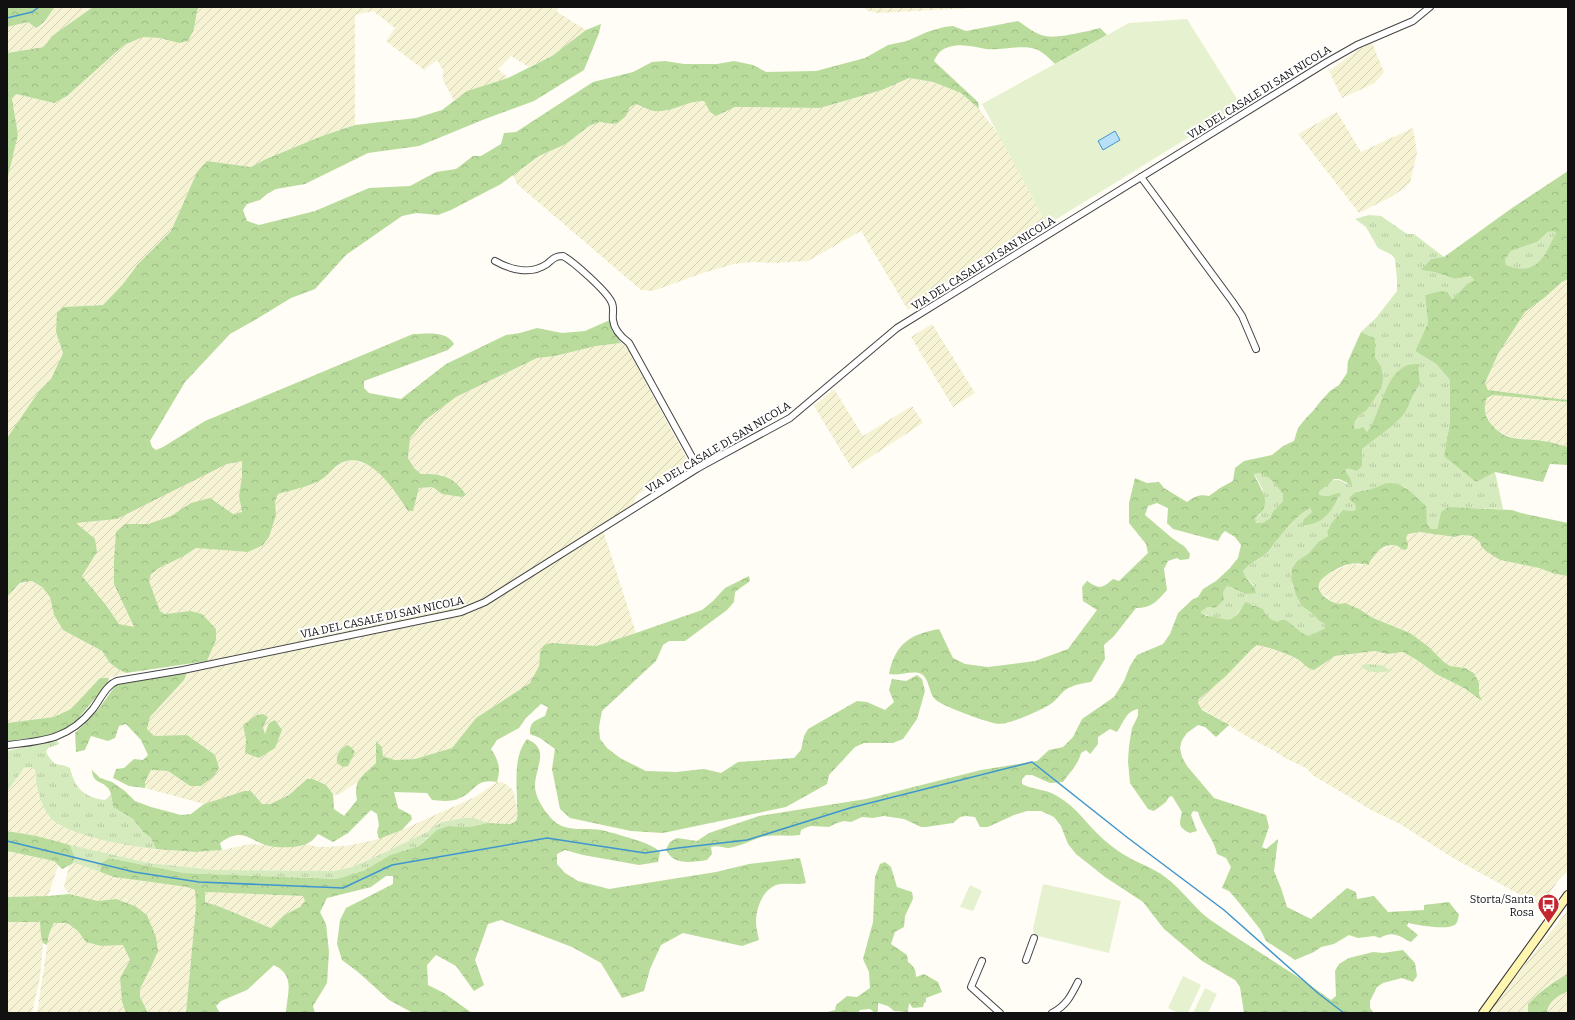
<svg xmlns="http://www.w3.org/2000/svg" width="1575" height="1020" viewBox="0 0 1575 1020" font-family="Bitter,serif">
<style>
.farmland{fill:url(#farmland-furrows);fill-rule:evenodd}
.grass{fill:url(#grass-tufts)}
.forest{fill:url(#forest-crowns);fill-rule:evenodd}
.pitch{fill:#e6f2cf}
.water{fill:#b9e0f7;stroke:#3f96cf}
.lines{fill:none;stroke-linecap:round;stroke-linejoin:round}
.stream{stroke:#3f96cf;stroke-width:1.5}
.minor-casing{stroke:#444;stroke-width:8}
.secondary-casing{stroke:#333;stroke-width:10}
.minor{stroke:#fff;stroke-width:6}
.secondary{stroke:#fff6b0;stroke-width:8}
.labels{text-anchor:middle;stroke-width:4;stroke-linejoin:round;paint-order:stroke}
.street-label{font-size:11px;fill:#111;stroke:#fff}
.poi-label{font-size:11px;fill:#111;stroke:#fff;text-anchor:end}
</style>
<defs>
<pattern id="farmland-furrows" width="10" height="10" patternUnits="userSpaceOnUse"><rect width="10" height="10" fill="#f6f3d4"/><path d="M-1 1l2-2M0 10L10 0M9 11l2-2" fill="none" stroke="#d2cfb5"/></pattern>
<pattern id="grass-tufts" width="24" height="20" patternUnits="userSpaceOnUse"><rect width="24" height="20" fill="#d5ebbd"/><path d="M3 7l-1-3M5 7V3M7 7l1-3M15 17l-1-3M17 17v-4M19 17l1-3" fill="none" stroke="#b6c8a1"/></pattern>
<pattern id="forest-crowns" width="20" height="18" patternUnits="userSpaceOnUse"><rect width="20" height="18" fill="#b9dc9c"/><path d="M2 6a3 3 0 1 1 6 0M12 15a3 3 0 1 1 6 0" fill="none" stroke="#9ebc85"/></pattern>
</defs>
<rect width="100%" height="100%" fill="#fffdf5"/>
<g class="farmland">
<polygon points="55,7 93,7 52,36 44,47 7,53 7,27 28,22 36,28 43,25 50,13"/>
<polygon points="199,7 558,7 557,12 586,30 552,56 529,67 511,56 498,69 508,78 467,91 454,101 443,80 443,70 437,60 424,70 386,41 395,28 373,11 355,15 355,125 322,136 266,159 251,167 207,161 197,172 171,231 138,264 123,284 103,305 63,307 56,332 63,353 51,379 39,391 7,438 7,180 18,135 12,99 16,94 54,103 67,96 124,45 143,37 160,38 179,43 194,29 197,11"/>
<polygon points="864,7 992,7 877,13 866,10"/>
<polygon points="1372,43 1384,72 1375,83 1342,98 1329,71 1358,50"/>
<polygon points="909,78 933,82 961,93 979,109 999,135 1047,225 967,269 908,310 861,231 808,261 774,263 751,262 734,264 700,274 653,291 641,290 517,184 513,175 539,156 566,144 589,126 600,122 613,124 626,116 630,107 636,104 653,110 665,111 696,100 704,101 710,112 716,116 735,107 820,108 882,90"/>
<polygon points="1337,112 1361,152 1413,128 1417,153 1410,183 1393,196 1359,213 1298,134"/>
<polygon points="1568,279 1568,400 1488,390 1485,383 1498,354 1525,312 1544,298 1562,282"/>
<polygon points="932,324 975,393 953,407 911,337"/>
<polygon points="621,343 626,346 689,463 637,495 633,504 484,599 458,609 207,661 216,640 190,611 165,614 160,611 149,581 151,574 159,568 184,556 196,548 248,552 276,515 275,502 278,494 320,480 341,463 354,460 375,468 397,492 409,511 416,501 419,488 433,487 444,475 421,474 414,468 408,458 410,438 424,421 456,397 537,358 555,356 596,346"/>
<polygon points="834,389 863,436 912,406 923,423 852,469 814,406"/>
<polygon points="1493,395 1568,402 1568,447 1544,441 1510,437 1493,428 1486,414 1484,408 1487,398"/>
<polygon points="242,460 242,476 239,496 242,512 233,514 191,503 171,516 148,524 125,524 114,584 134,628 119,624 106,605 82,576 97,552 75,523 117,519 227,464"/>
<path d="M603 530 636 633 596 646H580L540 652 539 666 530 683 476 718 452 748 415 759 395 760 383 756 382 747 376 741V763L362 775 358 782 338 795 333 794 326 785 313 779H307L289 795 270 804H262L251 791H244L204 804 145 788V782L151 770 168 771 190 786 187 736H154L147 729 150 717 184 680 187 673 353 638 358 641 364 634 468 612ZM267 717 263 727 266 735 245 753 246 740 243 725Z"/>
<polygon points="1413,532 1419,532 1455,537 1462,535 1472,536 1480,542 1481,546 1500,560 1539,568 1555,574 1568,576 1568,871 1558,881 1543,903 1536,903 1526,898 1453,858 1400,824 1373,811 1314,776 1306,768 1287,759 1276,752 1248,737 1199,707 1198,703 1202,695 1225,677 1252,649 1257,645 1285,653 1299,660 1310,669 1314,670 1335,656 1375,651 1387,654 1403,652 1417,660 1436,674 1464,688 1482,701 1479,694 1479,683 1474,672 1465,668 1450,666 1444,662 1434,652 1410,633 1373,618 1359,609 1333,602 1320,592 1319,587 1319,583 1326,575 1350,564 1369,565 1370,559 1379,551 1388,546 1393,545 1400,548 1408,534"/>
<polygon points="32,581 42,587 50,597 54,615 63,630 102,651 110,663 118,669 126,673 109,678 100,678 72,709 54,717 7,723 7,597 20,584"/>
<polygon points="30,767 35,770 36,780 40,797 49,817 144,848 195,852 222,850 250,844 285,847 306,844 318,847 346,846 379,839 402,830 477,796 497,782 502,782 511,788 514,792 518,814 515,822 510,824 488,823 474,818 464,818 441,822 427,832 377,856 352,867 334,871 215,870 149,863 84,849 37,836 7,831 7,790 10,788 24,768"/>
<polygon points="7,851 54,861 58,866 48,896 7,897"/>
<polygon points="76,863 114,877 187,887 195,890 196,906 186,1013 148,1013 140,997 140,989 151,967 116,899 98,901 69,894 64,887 69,866"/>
<polygon points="205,892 304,896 305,901 300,907 284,915 271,928 218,906 205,902"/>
<polygon points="1568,910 1568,974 1547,986 1536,996 1528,1004 1528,1013 1487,1013"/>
<polygon points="41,921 41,936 43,943 40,977 32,1013 7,1013 7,922"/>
<polygon points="55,923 67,923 78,931 87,942 101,946 123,945 130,960 120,978 122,1002 126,1013 37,1013 49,934"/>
<polygon points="1568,991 1568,1013 1547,1013 1548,1009 1551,1002 1556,997"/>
</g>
<g class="grass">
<path d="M1369 215 1381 216 1407 234H1414L1444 257 1431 259 1420 270 1434 272 1455 279 1472 276 1474 280 1467 284 1452 299 1440 291 1425 295 1428 323 1415 351 1436 364 1450 380V422L1444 456 1495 472 1503 509 1469 508 1441 512 1437 529H1431L1427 523 1425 506 1405 487 1389 483 1373 489 1358 491 1355 504 1356 509 1353 511 1343 510 1332 522 1327 532 1328 536 1318 542 1309 553 1297 561 1292 568 1291 579 1293 587 1302 606 1313 614 1319 621 1325 624V628L1309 636 1302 634 1286 620C1283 621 1279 622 1276 622 1262 621 1255 584 1234 618 1224 621 1208 617 1199 612L1208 607 1215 608 1227 585 1245 594 1254 585 1245 577 1243 571C1252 561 1262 559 1270 550 1273 547 1274 543 1277 540 1286 528 1297 516 1310 508L1312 512 1304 519 1340 492 1328 496 1319 495V492C1331 482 1332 475 1347 484L1350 478 1345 470 1362 449 1409 405 1415 392 1420 385 1402 368C1382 387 1382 412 1367 432L1363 428 1358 429 1354 428 1355 421 1359 416 1367 410 1381 389V366L1375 357V338L1361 332 1376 318 1397 291V279L1395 259 1392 255 1378 248 1366 227 1355 219Z"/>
<path d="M1552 230 1556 233C1544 258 1538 277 1506 265L1505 259 1511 251 1537 242 1548 232Z"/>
<path d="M1254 473C1270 472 1274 484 1283 494V501L1273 511 1270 518 1264 523H1256L1255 518 1260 515 1263 490Z"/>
<path d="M1364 664 1381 665 1392 671C1381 672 1369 675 1361 666Z"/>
<path d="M57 739 59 744 48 748 46 752C56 770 57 761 70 768 75 789 84 797 105 800L111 795 113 807 133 819 144 833 151 838 156 849C133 847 63 835 49 816 40 804 36 785 35 770L30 767 24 768 10 788 7 790V751Z"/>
<polygon points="464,818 474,818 488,823 469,827 448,826 427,838 419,846 390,855 365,870 337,879 184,873 109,858 101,863 100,872 76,863 72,864 75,858 70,845 149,863 215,870 334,871 352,867 377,856 427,832 441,822"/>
</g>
<g class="forest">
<path d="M7 7H55C48 15 46 23 36 28L28 22 7 27Z"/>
<polygon points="93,7 199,7 197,11 194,29 188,41 179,43 160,38 143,37 124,45 67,96 54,103 16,94 12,99 18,135 7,180 7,53 44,47 52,36"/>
<path d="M1018 21C1026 26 1035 34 1045 36 1055 39 1089 31 1100 28L1107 35 1055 64C1050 59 1043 52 1036 49 1021 44 1002 51 986 49 974 47 961 43 949 47 941 49 937 54 934 61L978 102 979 109 961 93 933 82 909 78 882 90 820 108 735 107 716 116 710 112 704 101C687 100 672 113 654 111 648 110 642 106 636 104L630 107 626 116 619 122 613 124 600 122 589 126 566 144 539 156 501 184 451 210 438 215 416 213 402 216 346 255 315 289 291 298 255 320 230 334 185 382 150 441 152 447 156 450 163 447 205 421 413 334C427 334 446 330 454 344L448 350 364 381V388L369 393 401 399 446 364 506 335 520 333 537 328 562 333 585 331 610 320 613 332 621 343 596 346 555 356 537 358 456 397 424 421 410 438 408 458 414 468 421 474C443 474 453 476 466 495L462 497 442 494 433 487 419 488 413 511H408C396 492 369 449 341 463 333 467 328 476 319 481 307 487 291 490 278 494L275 502 276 515 269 537 263 545 248 552 196 548 184 556 159 568 151 574 149 581 160 611 165 614 190 611 202 614 216 629V640L207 661 126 673 118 669 110 663 102 651 63 630 54 615 50 597 42 587 32 581 20 583 7 597V438L39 391 51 379 63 353 56 332 57 313 63 307 103 305 123 284 138 264 171 231 197 172 207 161 251 167 266 159 322 136 355 125 416 118 442 110 467 91 508 78 552 56 586 30 601 24 599 33 584 70 534 101 485 119 419 146 368 153 305 184 276 189 267 194 260 200 247 204 243 210 247 221 259 225 315 211 369 188 410 186 436 172 456 169 473 156H481L501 144 504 133 516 132 593 82 633 72 652 62 665 61 684 64H717L734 61 753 65 766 72 816 71 865 58 888 45 907 41 927 32 944 27 953 26 966 31ZM242 461V476L239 496 242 512 233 514 210 498 191 503 171 516 148 524H125L116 532 114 560V584L134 627 119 624 106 605 82 576 97 552 95 539 76 523 117 519 227 464Z"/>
<path d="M1568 171V279L1562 282 1544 298 1525 312 1498 354 1485 383 1488 390 1568 400V402L1493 395 1487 398C1479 415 1494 431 1509 437 1519 440 1533 439 1543 441 1552 442 1560 445 1568 447V465L1550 464 1543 482 1495 472 1476 482 1444 456 1450 422V380L1436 364 1415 351 1428 323 1425 295 1440 291 1447 292 1452 299 1467 284 1474 280 1471 276 1455 279 1434 272 1420 270 1431 259 1444 257 1512 208ZM1553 231 1556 233C1544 257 1537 277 1506 265L1505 259 1511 251 1537 242 1548 232Z"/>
<path d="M1361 332 1375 338V357L1381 366 1383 378 1381 389 1367 410 1359 416 1355 421 1354 428 1358 429 1363 427 1367 432C1383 412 1385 362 1418 364L1420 385C1412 394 1410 406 1403 415 1392 428 1375 438 1362 449V466L1357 471 1348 468 1345 470 1350 478 1352 485 1339 479H1334L1319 492V495L1328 496 1340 492C1334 510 1322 526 1302 525L1304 519 1312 512 1310 508C1297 516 1287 527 1278 539 1274 543 1272 548 1268 552 1260 559 1251 562 1243 571 1246 582 1253 581 1256 593L1245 594 1227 585 1223 593 1224 600 1215 608 1208 607 1200 612 1206 616C1214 615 1228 623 1234 617 1239 614 1242 606 1246 602L1263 609C1265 616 1270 620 1277 622L1281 620H1286L1302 633 1309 636 1325 628V624L1319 621 1313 614 1302 606 1296 595 1291 579 1292 568 1297 561 1309 553 1318 542 1328 536 1327 532 1332 522 1343 510 1353 511 1356 509 1355 504 1349 499C1354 490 1362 491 1371 489 1377 488 1383 483 1389 483 1404 482 1416 497 1426 506L1427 523 1431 529H1437L1441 512 1448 507 1512 510 1521 513 1568 523V576L1555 574 1539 568 1500 560 1486 551 1481 546 1480 542 1472 536 1462 535 1455 537 1419 532 1408 534 1406 538 1408 544 1407 549 1404 550C1400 548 1397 545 1392 545 1382 545 1371 556 1369 565 1364 564 1356 563 1350 564 1342 565 1321 576 1319 584 1316 595 1336 607 1345 603L1359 609 1373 618 1410 633 1429 647 1444 662 1450 666 1465 668 1474 673 1479 683V694L1482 701 1464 688 1436 674 1417 660 1403 652 1387 654 1375 651 1335 656 1314 670C1308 669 1304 664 1299 660 1287 653 1271 648 1257 645L1252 649 1225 677 1199 699 1198 703 1202 710 1229 725 1216 737 1205 727 1198 725 1187 733 1182 740 1180 748 1182 757 1187 766 1214 798 1266 815 1269 827 1262 847 1266 849 1278 839 1274 871 1281 888 1287 907 1311 919 1347 888 1356 892 1357 899 1374 896 1388 912 1424 910V905L1449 902 1459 915C1458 918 1458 921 1456 924 1449 931 1418 925 1408 923L1407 926 1418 935 1411 942C1400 936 1392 930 1380 938L1374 936 1358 938 1349 935 1334 944 1321 947 1314 952 1295 960 1266 941 1260 929 1236 899 1229 891 1222 888 1231 867 1226 858 1217 854C1214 838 1202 828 1198 812L1193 811 1191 815 1197 831 1190 833C1178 827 1179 825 1182 812L1172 796 1169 797 1166 802 1154 811 1148 809 1130 783 1128 761 1129 746 1132 728 1138 716V709C1126 711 1124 722 1117 732L1110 729 1098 737V744L1090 754 1086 750 1081 753C1078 765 1070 772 1063 782L1050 783 1032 775H1026L1022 779V784C1033 790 1047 789 1057 796 1077 807 1087 825 1103 839 1115 850 1130 859 1144 865 1152 869 1159 872 1165 877 1182 889 1193 907 1209 919 1249 947 1292 971 1331 1000L1336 996 1335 971 1339 964 1349 958 1373 952 1383 953 1403 950 1415 963 1417 976 1413 982 1402 978 1383 983 1377 987 1370 1001V1008L1374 1013H1244L1240 987 1235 980 1202 961 1164 929 1143 902 1105 877 1076 854 1068 844 1061 826 1054 817 1041 811H1027L1014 815 988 827H980L975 817 966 816 960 817 953 823 926 827H921L904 819 884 816 873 818 862 817 851 822 844 821 837 823 829 827 811 826 805 828 801 830 800 835C787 837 775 834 762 837 751 840 741 846 729 848 722 848 719 845 711 847L712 854 707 860C692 862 672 866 666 849L670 842 677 838 697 841 709 833 759 816 866 799 981 770 1037 761 1049 750 1063 747 1073 737 1082 719 1114 697 1124 681 1130 666 1137 655 1163 644 1170 634 1178 613 1193 599 1198 597 1203 589 1216 581 1229 569 1238 558 1241 545 1235 537 1225 531 1222 534 1218 541 1173 529 1167 523 1168 508 1157 503 1148 506 1145 515 1172 538 1185 547 1190 554 1189 559 1180 560 1177 558 1168 561 1164 569 1167 590C1157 601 1152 608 1136 608L1114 636 1104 645 1105 659 1091 682C1085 683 1077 684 1071 687 1062 690 1059 698 1052 703 1042 710 1011 724 999 724 991 724 942 706 936 700 928 694 930 676 919 673 909 671 899 676 889 674 895 644 910 634 939 629L953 658 965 664 988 667 1035 661 1068 649 1097 610 1083 601 1082 587 1087 581C1099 589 1102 589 1113 579L1119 581 1148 553 1146 544 1129 523V503L1135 478 1147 483 1159 482 1164 488 1187 502C1195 496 1200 494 1209 496L1220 488 1233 481 1235 468 1244 461 1272 455 1283 446 1294 441 1298 428 1306 418 1313 411 1320 402 1330 391 1339 385 1347 373 1348 361ZM1259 473C1272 477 1274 484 1283 494V501L1273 511 1270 518 1263 523H1256L1255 518C1275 503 1260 490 1254 474Z"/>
<path d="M749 576 750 581 735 592 734 602 727 610 685 641H669L663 645 656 661 602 711 599 727 600 739 607 748 620 758 646 771 676 772 704 769 721 773 738 762 794 758 801 750 804 736 808 729 857 701 867 702 885 710 894 702 889 690 892 679 906 681 917 675 922 679 925 691 917 719 903 739 893 743H864L855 747 829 775 827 784 786 807 663 833 631 831 570 818 560 809 552 769 555 749 540 738 530 734C529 722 536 720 545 716L548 707 541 704 526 718 519 728 497 740 491 749C499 761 501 769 497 782 475 778 475 792 460 798 452 802 441 801 432 800L427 793 394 792 398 808 411 815 412 819 402 830 379 839 377 832 379 825 377 814 371 810 348 833 333 842 318 834C315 838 310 843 306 844 298 848 278 848 269 846 248 841 244 826 220 843L222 850 195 852 156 849 151 838 144 833 133 819 113 807C112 801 112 793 108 788 101 780 93 784 92 770L100 778 112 782 125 791 135 801 151 807 181 815 191 814 204 804 244 791H251L262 804H270L289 795 307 779H313L326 785 333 794 334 809 344 816 357 800C353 780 362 776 376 763V741L382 747 383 756 395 760 415 759 452 748 476 718 530 683 539 666 540 652 544 645 551 643 596 646 636 633 702 610 713 601 725 588Z"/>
<polygon points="187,673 184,680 150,717 147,729 154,736 187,735 215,755 219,768 214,776 201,786 190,786 168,771 151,770 145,782 145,788 129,786 113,778 116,769 124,768 134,759 143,760 148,755 141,740 126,724 119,726 115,738 108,741 91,736 85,750 76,752 75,733 97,711 116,685"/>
<polygon points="100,678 109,678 107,684 72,726 50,736 7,741 7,723 54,717 71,709"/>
<polygon points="263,714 268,717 263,727 265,734 269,723 275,720 282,730 275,748 259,758 245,753 246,740 243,725 257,715"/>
<path d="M527 739C550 749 536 766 535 784 534 796 545 813 554 821 568 833 585 827 601 830 610 832 647 842 653 847 656 848 658 851 660 852L658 862 639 865 583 855 565 850 557 854V864L565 873 578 881 609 889 716 872 749 864 800 858 806 883C798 885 789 883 781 884 764 886 756 907 756 922 756 928 758 935 759 940L742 946 683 933 661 945 650 969 644 991 622 998 601 963 572 947 501 920 488 924 475 960 484 985 474 991 456 966 436 955 427 965 428 985 444 993 472 1013H413L389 1000 358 972 342 960 337 944 340 920 346 908 393 884V876H386L371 887 327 898 320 912 326 924 329 952 327 983 313 1006 315 1013H286C287 993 296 976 274 965L247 990 221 1001 216 1006 220 1013H186L196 906 195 890 187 887 114 877 100 872 101 863 109 858 184 873 337 879 365 870 390 855 419 846 437 830 448 826 469 827 488 823 510 824 515 822C519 816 517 811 517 804 517 782 513 757 527 739ZM205 892 303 896 305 901 300 907 284 915 271 928 218 906 205 902Z"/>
<path d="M347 745 351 747 355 752 348 766 343 767 337 763C336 754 340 750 347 745Z"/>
<polygon points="7,831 37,836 70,845 75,858 72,864 62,869 54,861 7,851"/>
<path d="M885 862 891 867 897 887 912 892 913 899 905 916 904 927 895 932 891 944 907 955 908 962C914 966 916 970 916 977L924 974 938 982 942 992 926 998V1002L924 1003 923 1007 913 1008 909 1003 908 1012 894 1011 888 1006 878 1003V1011L875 1013 870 1009 860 1010 858 1013H824L835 1010 836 1005 847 996 857 997 870 988 869 972 863 959 873 922 875 877 880 864Z"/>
<polygon points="69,894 98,901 116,899 135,906 147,915 156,937 158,951 151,967 140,989 140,997 148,1013 126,1013 122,1002 120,978 130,960 123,945 101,946 86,942 78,931 67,923 54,923 49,934 47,945 43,943 41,936 40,922 7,922 7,897 48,896"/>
<path d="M1568 974V991C1558 996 1548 1001 1547 1013H1528V1004C1540 991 1553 982 1568 974Z"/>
</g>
<g class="pitch">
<polygon points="1187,19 1241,105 1047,225 982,104 1129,23"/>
<polygon points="1043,884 1121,901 1109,953 1038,936 1034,934 1033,928"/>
<polygon points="970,885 982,891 973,911 960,907"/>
<polygon points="1183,976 1201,985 1188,1013 1178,1013 1168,1008"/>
<polygon points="1205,988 1217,994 1208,1013 1193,1013"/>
</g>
<polygon class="water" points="1115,131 1120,140 1103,150 1098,141"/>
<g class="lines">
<g class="stream">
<polyline points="7,18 32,12 39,7"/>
<polyline points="7,841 134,872 199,882 343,888 392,865 547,838 645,853 678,848 747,840 850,808 1032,762 1128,838 1224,910 1319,994 1344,1013"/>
</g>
<defs>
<g id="minor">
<polyline points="1141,177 1232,301 1242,316 1256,349"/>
<path d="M495 261C511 270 531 275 547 264 553 259 555 256 563 256 574 262 605 290 611 301 615 307 612 314 613 320 614 330 621 337 629 343L698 468"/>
<path d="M7 745C44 741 69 739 93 709 100 700 106 685 117 681L183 670 461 612 485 602 698 468 790 418 897 328 1327 62 1357 45 1413 21 1430 7"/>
<polyline points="1026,960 1034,938"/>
<polyline points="982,961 971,987 1000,1013"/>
<path d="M1052 1013C1066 1006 1071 996 1078 982"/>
</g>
<polyline id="secondary" points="1483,1013 1568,895"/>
</defs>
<use href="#minor" class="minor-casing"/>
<use href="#secondary" class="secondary-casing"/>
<use href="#minor" class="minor"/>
<use href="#secondary" class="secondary"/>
</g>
<defs>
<symbol id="bus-pin" viewBox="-11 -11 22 30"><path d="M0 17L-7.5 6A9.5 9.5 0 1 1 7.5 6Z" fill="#c4262e" stroke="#fff"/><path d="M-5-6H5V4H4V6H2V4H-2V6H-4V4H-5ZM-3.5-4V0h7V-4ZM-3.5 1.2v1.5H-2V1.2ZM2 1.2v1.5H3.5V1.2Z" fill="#fff"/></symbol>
</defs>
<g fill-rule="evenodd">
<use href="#bus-pin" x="1536" y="892" width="25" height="34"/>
</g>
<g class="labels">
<g class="street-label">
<text transform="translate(1259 92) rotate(-32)" y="4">VIA DEL CASALE DI SAN NICOLA</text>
<text transform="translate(983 263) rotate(-32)" y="4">VIA DEL CASALE DI SAN NICOLA</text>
<text transform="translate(718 447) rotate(-31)" y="4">VIA DEL CASALE DI SAN NICOLA</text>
<text transform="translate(382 617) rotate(-12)" y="4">VIA DEL CASALE DI SAN NICOLA</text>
</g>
<g class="poi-label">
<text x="1534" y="903">Storta/Santa<tspan x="1534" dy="13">Rosa</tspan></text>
</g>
</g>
<rect width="1575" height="1020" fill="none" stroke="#111111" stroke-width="16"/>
</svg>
